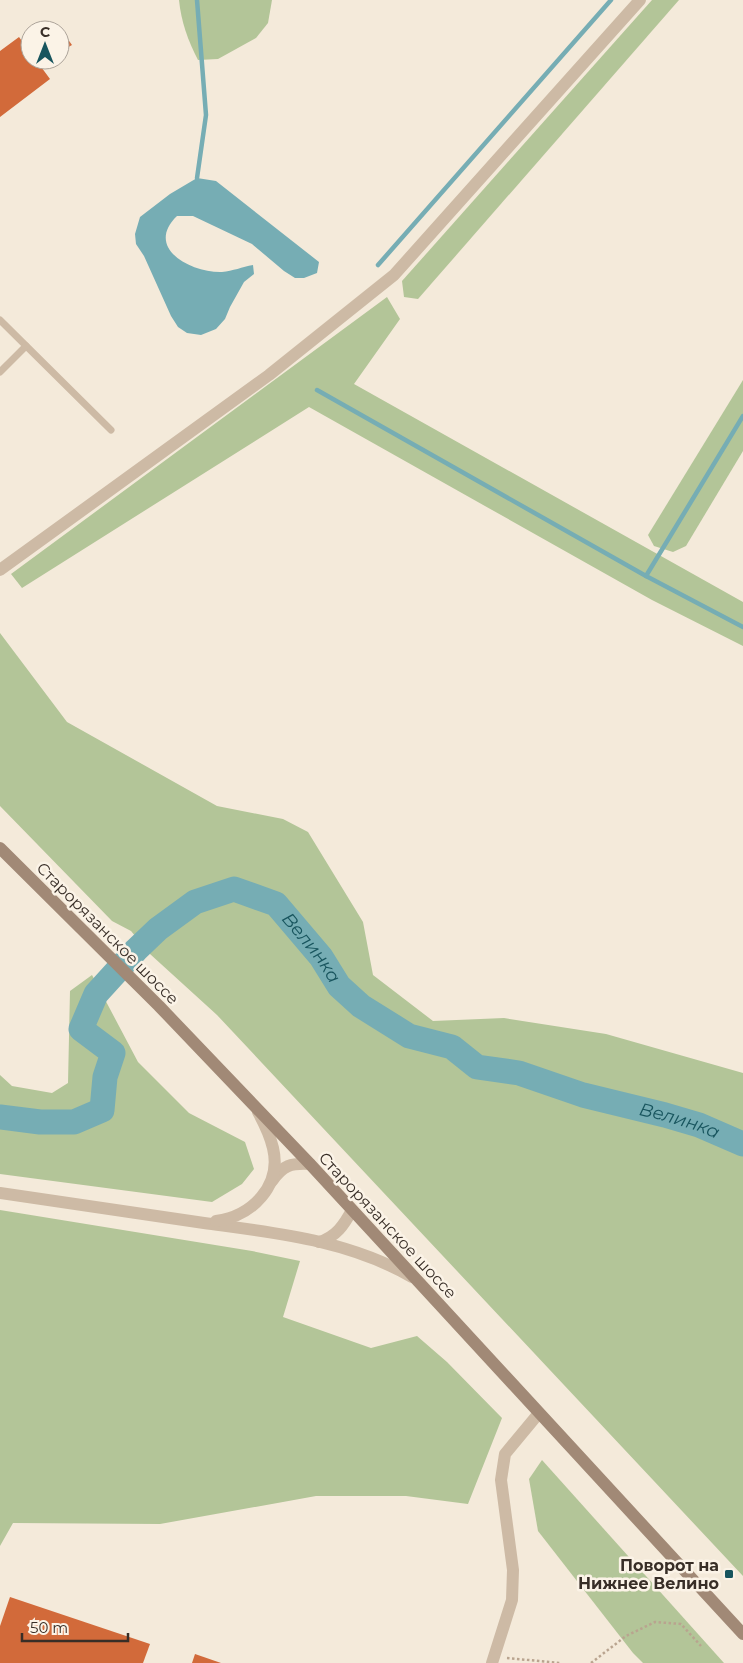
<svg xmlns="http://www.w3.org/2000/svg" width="743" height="1663" viewBox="0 0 743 1663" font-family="Montserrat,sans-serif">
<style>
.green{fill:#b3c598}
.water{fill:#76adb4}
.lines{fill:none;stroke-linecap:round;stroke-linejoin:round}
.stream{stroke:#76adb4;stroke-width:4.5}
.river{stroke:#76adb4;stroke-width:25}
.building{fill:#d26a3a}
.path{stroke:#b9a48f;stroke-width:2.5;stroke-dasharray:2.5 2.5;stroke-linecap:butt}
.service{stroke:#cdbaa5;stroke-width:7}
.minor{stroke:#cdbaa5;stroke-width:12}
.tertiary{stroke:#cdbaa5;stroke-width:12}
.secondary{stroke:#a18976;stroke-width:12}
.poi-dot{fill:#18555e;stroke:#fbf3e7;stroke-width:2}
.labels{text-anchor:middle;stroke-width:5;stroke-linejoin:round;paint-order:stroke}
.street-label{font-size:16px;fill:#382e27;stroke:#fbf3e7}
.poi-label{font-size:16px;font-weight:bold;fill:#382e27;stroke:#fbf3e7;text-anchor:end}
.water-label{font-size:18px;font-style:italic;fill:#18555e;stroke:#fbf3e7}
</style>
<rect width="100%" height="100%" fill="#f4eada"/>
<g class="green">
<path d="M179 0H272L268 23 256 38 218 59 198 60C188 41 181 21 179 0Z"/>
<polygon points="652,0 679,0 418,299 404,297 402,281"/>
<polygon points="387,297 400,319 354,384 743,602 743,646 652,600 309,407 22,588 11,574"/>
<polygon points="743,380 743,451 686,546 673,552 654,546 648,535"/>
<polygon points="0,633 67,722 217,806 283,819 308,832 363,922 373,975 433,1021 504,1018 606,1034 743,1073 743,1576 217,1015 150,954 131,931 112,921 0,806"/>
<polygon points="92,975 138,1062 189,1113 245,1142 254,1169 242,1184 212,1202 0,1174 0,1075 12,1086 52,1093 68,1083 70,991"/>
<polygon points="0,1210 252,1251 300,1261 283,1317 371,1348 417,1336 447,1362 502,1418 468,1504 406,1496 316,1496 160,1524 13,1523 0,1546"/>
<polygon points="542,1460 724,1663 643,1663 633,1653 538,1531 529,1479"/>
</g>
<path class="water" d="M197 178 216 181 319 262 317 273 304 278H295L284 271 252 244 193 216H177C144 248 191 273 222 272 233 271 242 267 253 265L254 274 244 282 230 307 225 319 216 329 201 335 187 333 178 327 171 316 144 256 136 244 135 234 140 217 170 194Z"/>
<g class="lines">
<g class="stream">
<polyline points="197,178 206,115 197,0"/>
<polyline points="378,265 611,0"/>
<polyline points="317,390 646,576 743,627"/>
<polyline points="646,576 743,416"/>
</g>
<path class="river" id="s1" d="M0 1117 40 1122H74L102 1110 105 1077 113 1053 81 1029 96 994 136 950 158 929 195 902 234 889 276 904 321 957 339 986 361 1006 409 1036 452 1047 477 1067 519 1073 583 1095 665 1115 699 1125 743 1144"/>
</g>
<g class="building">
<polygon points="64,34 72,45 61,51 60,37"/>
<polygon points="19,37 30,52 30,60 36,60 50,79 0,117 0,51"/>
<polygon points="10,1597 150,1644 143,1663 0,1663 0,1626"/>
<polygon points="195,1654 221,1663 192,1663"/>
</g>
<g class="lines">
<g class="path">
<polyline points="507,1658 560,1663"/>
<polyline points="591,1663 626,1636 655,1622 681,1624 701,1646"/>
</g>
<g class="service">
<polyline points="0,320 111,430"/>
<polyline points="0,372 26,346"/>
</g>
<g class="minor">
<polyline points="0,570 269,375 394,275 640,0"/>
<polyline points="492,1663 512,1600 513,1570 501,1480 505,1454 539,1413"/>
</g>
<g class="tertiary">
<path d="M272 1181C283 1165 291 1163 310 1164"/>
<path d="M0 1193C68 1203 136 1213 204 1223 276 1233 348 1240 412 1277"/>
<path d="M216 1221C252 1216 282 1186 273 1148 270 1135 264 1123 258 1112"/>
<path d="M319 1242C336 1237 344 1225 352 1210"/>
</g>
<polyline class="secondary" points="0,848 159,1006 310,1164 743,1634"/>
</g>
<rect class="poi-dot" x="724" y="1569" width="10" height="10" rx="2.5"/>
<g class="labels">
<g class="street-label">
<text transform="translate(108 933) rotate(45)" y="6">Старорязанское шоссе</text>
<text transform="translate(388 1225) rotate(47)" y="6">Старорязанское шоссе</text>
</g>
<g class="poi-label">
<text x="719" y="1571">Поворот на<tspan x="719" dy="18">Нижнее Велино</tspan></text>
</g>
<g class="water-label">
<text dy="6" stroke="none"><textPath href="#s1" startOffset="519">Велинка</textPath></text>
<text dy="6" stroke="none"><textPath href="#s1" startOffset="939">Велинка</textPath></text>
</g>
</g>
<g transform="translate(45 45)"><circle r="24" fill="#fbf3e7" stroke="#ada49a"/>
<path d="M0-4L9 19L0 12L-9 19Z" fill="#18555e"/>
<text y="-8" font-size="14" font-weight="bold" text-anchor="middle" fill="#382e27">С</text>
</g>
<path d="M22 1633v8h106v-8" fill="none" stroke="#382e27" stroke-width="2.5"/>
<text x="30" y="1633" font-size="15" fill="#382e27" stroke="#fbf3e7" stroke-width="4" paint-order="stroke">50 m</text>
</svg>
